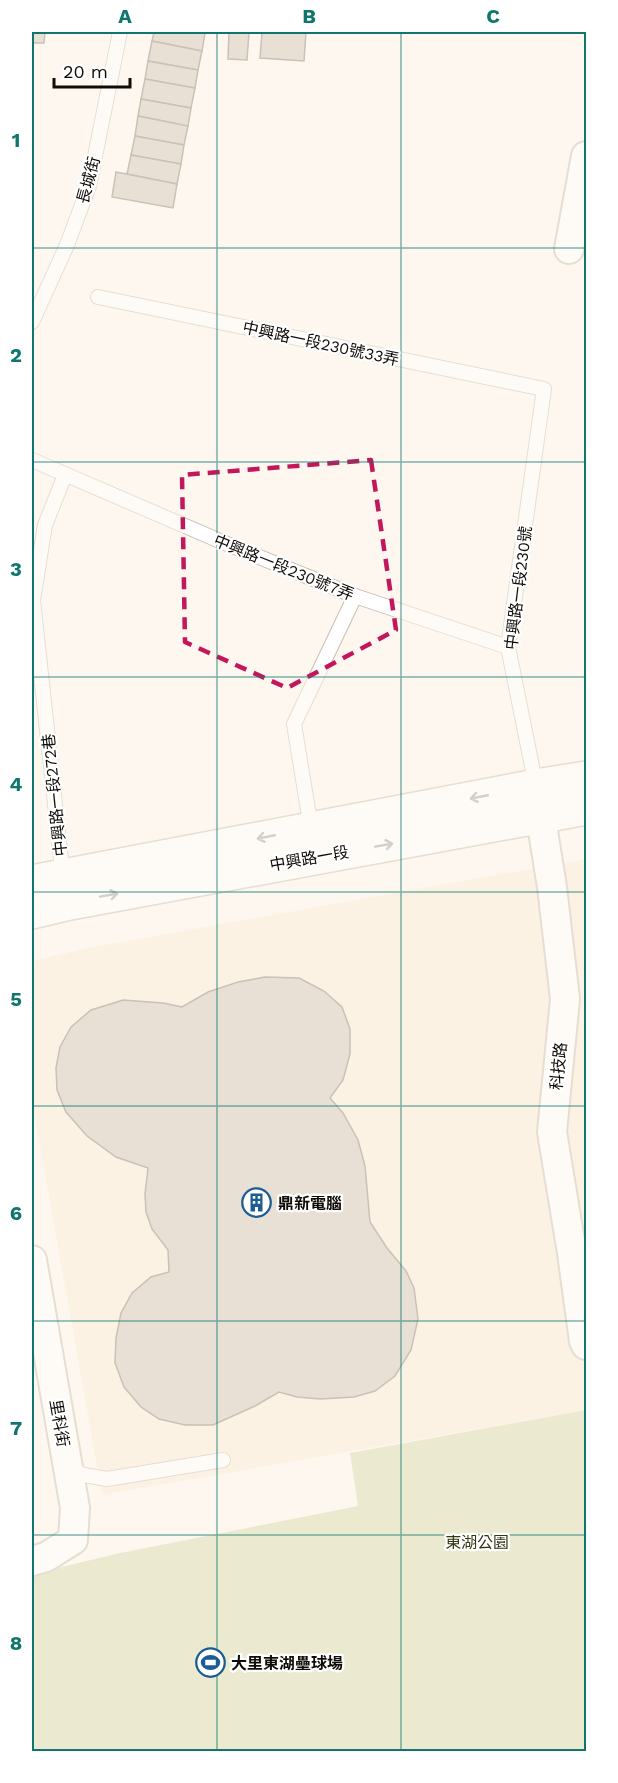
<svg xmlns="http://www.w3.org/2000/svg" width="618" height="1783" viewBox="0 0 618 1783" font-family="'Work Sans','Noto Sans TC',sans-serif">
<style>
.built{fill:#fbead6}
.green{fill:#d6d9ab}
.building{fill:#cec2b5;stroke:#8b8074;stroke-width:1.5}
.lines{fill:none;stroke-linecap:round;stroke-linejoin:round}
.service-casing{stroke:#cabeb1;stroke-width:16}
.minor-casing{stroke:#cabeb1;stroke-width:32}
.primary-casing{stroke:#cabeb1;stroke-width:36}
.service{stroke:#fff;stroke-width:14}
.minor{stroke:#fff;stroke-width:28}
.primary{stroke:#fff;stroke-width:33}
.oneway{stroke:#9f9d9c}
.marked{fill:none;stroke:#c2185b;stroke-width:4.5;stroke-dasharray:12 8;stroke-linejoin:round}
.grid{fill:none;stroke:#0f766e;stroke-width:1.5;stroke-opacity:0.55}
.labels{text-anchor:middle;stroke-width:4.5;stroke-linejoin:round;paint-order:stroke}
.street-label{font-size:16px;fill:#0f0b07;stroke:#fff}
.poi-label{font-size:16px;font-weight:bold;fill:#0f0b07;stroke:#fff;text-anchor:start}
.park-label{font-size:16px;fill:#343513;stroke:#fff}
.neatline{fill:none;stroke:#0f766e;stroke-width:2}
.grid-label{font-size:20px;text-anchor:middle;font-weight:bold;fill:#0f766e}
</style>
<rect width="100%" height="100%" fill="#fef7ef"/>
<polygon class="built" points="586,859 586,1410 102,1495 32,1100 32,961 88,948"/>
<polygon class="green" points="586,1410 586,1751 32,1751 32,1574 120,1553 358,1506 350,1453"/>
<g class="building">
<polygon points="32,32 45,32 44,43 32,43"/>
<polygon points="154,32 205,33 202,51 152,41"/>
<polygon points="229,32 249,32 247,60 228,59"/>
<polygon points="262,32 306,32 304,61 260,58"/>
<polygon points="152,41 202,51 198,70 148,61"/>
<polygon points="148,61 198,70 195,88 145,79"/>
<polygon points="145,79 195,88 191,108 141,99"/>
<polygon points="141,99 191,108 188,126 138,116"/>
<polygon points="138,116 188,126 184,145 135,136"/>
<polygon points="135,136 184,145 181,164 131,155"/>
<polygon points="131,155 181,164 177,184 127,174"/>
<polygon points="116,172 177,184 173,208 112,197"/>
<polygon points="265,977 299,978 324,991 342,1007 350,1029 350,1054 343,1080 330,1098 343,1113 358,1140 365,1166 370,1222 387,1248 406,1271 414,1288 418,1319 411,1350 395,1376 375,1391 354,1397 320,1399 297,1397 279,1392 255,1406 213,1425 185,1425 159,1419 141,1407 124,1387 115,1363 116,1338 121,1313 132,1293 151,1277 169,1272 168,1250 152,1229 146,1212 145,1194 148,1168 116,1157 87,1136 66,1112 57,1090 56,1068 60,1047 71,1027 91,1010 123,1000 163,1003 182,1007 208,992 238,982"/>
</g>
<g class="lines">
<defs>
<g id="service">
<polyline points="98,297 544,389 508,647 536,786"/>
<polyline points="32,322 67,245 89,186 120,32"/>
<polyline points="32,460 220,541 355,596 508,647"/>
<polyline points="311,828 294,724 355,596"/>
<polyline points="63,878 33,600 45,525 65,475"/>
<polyline points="68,1469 84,1475 107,1479 223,1460"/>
</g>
<g id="minor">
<polyline points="569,249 586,156"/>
<polyline points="537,794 552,887 565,999 552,1132 572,1253 584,1341 586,1345"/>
<polyline points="32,1260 75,1508 73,1540 46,1557 32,1561"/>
</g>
<g id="primary">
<polyline points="32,882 536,786 586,778"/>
<polyline points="32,912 70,903 586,808"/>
</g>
</defs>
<use href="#service" class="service-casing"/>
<use href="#minor" class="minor-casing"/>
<use href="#primary" class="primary-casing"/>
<use href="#service" class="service"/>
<use href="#minor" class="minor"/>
<use href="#primary" class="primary"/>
</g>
<defs><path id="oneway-shaft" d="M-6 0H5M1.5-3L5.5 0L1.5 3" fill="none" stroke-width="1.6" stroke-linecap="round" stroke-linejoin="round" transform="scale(1.5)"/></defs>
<g class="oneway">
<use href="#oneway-shaft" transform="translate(479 797) rotate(169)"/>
<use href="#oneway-shaft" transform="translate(266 837) rotate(169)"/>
<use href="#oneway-shaft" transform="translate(384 845) rotate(-10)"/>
<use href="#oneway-shaft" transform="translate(109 895) rotate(-10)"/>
</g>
<path d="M0 0H618V1783H0ZM371 460 396 630 287 688 185 642 182 475Z" fill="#fef7ef" fill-opacity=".55" fill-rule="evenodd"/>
<path class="marked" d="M371 460 396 630 287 688 185 642 182 475Z"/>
<path class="grid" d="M217 32V1752M401 32V1752M32 248H586M32 462H586M32 677H586M32 892H586M32 1106H586M32 1321H586M32 1535H586"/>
<defs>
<symbol id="building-ring" viewBox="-11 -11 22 22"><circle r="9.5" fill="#fff" stroke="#1b5c92" stroke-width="1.5"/><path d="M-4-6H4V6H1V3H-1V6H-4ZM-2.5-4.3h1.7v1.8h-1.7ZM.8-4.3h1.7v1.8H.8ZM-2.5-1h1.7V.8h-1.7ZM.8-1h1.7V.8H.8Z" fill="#1b5c92"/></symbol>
<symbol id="stadium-ring" viewBox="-11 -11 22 22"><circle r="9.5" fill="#fff" stroke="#1b5c92" stroke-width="1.5"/><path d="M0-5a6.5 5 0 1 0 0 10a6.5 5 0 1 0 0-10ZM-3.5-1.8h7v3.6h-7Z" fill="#1b5c92"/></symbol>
</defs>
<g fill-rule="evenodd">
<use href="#building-ring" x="240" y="1186" width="33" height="33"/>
<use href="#stadium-ring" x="194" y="1646" width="33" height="33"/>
</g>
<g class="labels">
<g class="street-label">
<text transform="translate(88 180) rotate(-75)" y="6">長城街</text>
<text transform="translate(321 343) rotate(12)" y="6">中興路一段230號33弄</text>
<text transform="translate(284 567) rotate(22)" y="6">中興路一段230號7弄</text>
<text transform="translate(518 588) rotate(-83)" y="6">中興路一段230號</text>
<text transform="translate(54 795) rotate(-96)" y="6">中興路一段272巷</text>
<text transform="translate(309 858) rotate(-10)" y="6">中興路一段</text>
<text transform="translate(558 1066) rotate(-84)" y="6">科技路</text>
<text transform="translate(60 1423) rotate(80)" y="6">里科街</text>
</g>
<g class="poi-label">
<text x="278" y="1209">鼎新電腦</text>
<text x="231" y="1669">大里東湖壘球場</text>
</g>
<g class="park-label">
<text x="477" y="1548">東湖公園</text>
</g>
</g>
<rect width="618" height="1783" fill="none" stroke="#ffffff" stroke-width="66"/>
<path d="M54 78v9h76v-9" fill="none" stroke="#0f0b07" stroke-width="3"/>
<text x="63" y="78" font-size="18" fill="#0f0b07" stroke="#ffffff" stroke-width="4.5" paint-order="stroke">20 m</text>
<rect x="33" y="33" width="552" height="1717" class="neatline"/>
<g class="grid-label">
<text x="125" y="23">A</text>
<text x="309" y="23">B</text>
<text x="493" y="23">C</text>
<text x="16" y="147">1</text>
<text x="16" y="362">2</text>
<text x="16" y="576">3</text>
<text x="16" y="791">4</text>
<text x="16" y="1006">5</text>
<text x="16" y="1220">6</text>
<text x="16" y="1435">7</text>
<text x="16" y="1650">8</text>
</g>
</svg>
